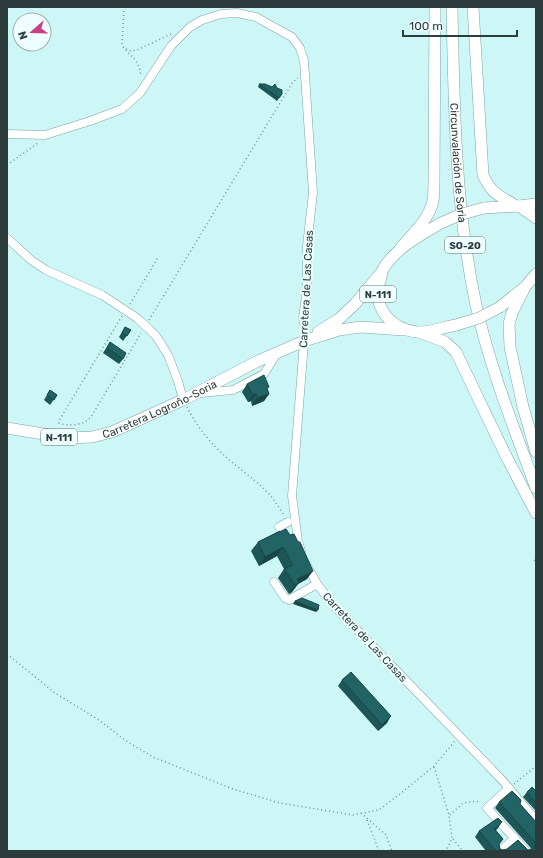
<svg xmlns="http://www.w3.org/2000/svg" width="543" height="858" viewBox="0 0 543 858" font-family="Rubik,sans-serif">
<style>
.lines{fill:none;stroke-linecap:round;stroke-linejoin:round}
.minor-casing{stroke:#7da3a4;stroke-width:9}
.highway-casing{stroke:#7da3a4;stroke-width:12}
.path{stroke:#759191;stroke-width:1.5;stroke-dasharray:1 3;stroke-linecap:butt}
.minor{stroke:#fff;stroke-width:8}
.highway{stroke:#fff;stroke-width:11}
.highway-bridge-casing{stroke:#7da3a4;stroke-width:12;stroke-linecap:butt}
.highway-bridge{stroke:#fff;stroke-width:11}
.wall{fill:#1d5657}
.shaded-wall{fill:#184647}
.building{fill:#226465;stroke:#184647}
.labels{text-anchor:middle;stroke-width:4;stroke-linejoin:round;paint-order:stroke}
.shield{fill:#eefefe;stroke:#667676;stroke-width:1}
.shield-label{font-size:10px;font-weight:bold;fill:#2c3c3c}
.street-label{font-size:11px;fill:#2c3c3c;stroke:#eefefe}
</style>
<rect width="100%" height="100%" fill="#cdf6f7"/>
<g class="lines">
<defs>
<g id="minor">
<polyline points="7,134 45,135 90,121 122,109 140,93 171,46 190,27 202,20 221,14 237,13 256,17 270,25 292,37 300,48 304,61 313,193 307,246 307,290 303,317 305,329 292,496 298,541 301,551"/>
<polyline points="7,238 31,260 46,270 102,295 137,318 156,336 168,355 178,381 183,400"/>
<polyline points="201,393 233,390 264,374 277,353"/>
<polyline points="279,527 288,522"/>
<polyline points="306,564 317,584 334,606 502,780 536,820"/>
<polyline points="274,582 285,598 289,600 317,584"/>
<polyline points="509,788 487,808 526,851"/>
<polyline points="500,851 515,838"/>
</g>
<g id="highway">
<path id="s1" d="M452 7C454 107 455 207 476 305 490 368 514 428 536 488"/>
<path d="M473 7 483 175C493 196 498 194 516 206"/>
<polyline points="519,206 536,204"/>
<polyline points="484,208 519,206 536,218"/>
<path d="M441 223C420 235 396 248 383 269 382 272 381 277 380 281 372 307 390 329 417 332 428 333 445 327 456 325"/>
<path d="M400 249C411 235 429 220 433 201 434 194 434 188 434 182L435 7"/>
<polyline points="525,287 512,313 509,324 510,347 523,407 536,452"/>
<polyline points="500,307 525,287 536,274"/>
<polyline points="318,332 339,319 355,304 379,275"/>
<polyline points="419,332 445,342 456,352 506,456 536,513"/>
<path id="s2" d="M7 428 68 438 92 437 112 432 183 400 256 362 304 341 339 330 361 327 403 330"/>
</g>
</defs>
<use href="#minor" class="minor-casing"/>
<use href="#highway" class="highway-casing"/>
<g class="path">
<path d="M124 7 122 45C132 59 138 57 141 76"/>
<polyline points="126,49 131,51 137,50 171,34"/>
<polyline points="7,165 38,143"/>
<polyline points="130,304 159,256"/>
<path d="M122 316 60 419 59 423 61 424C72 426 84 425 91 417L141 333"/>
<polyline points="149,320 277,108 293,82 298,78"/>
<path d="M187 407C195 424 211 444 225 456 239 469 256 480 270 495 275 501 279 508 284 515"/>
<polyline points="534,560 536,562"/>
<polyline points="7,654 55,693 99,720 126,741 153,757 233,789 280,803 353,815 379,810 400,794 434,766 455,741"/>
<polyline points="434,767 449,815 452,838 446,851"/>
<polyline points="514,784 536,766"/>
<polyline points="361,813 386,835 392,851"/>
<polyline points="450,815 463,803 477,801 480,804"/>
<polyline points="367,820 379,851"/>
<polyline points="453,839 463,851"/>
</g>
<use href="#minor" class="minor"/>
<use href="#highway" class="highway"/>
<defs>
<g id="highway-bridge">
<polyline points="441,223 462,214 484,208"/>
<polyline points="456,325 479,318 500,307"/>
</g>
</defs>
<use href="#highway-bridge" class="highway-bridge-casing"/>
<use href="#highway-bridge" class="highway-bridge"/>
</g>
<g class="wall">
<polygon points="259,84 277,88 282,94 277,101 258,87"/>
<polygon points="125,327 131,330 123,341 119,337"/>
<polygon points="110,342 123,359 119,364 103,353"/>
<polygon points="247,384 267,390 269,394 264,401 252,406 251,401 248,402 242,392"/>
<polygon points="50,390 57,395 50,405 44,400"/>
<polygon points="280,531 307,579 298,584 292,592 289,594 278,578 284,569 277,556 259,566 251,551 258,542"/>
<polygon points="342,680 387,723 378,731 338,686"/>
<polygon points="536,791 536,811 523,797 527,792"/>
<polygon points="499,802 520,804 536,822 536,851 486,851 475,837 479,831 498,828 496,830 503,839 499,844 500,849 503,850 528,850 531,849 530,847 495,808"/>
</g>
<g class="shaded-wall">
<polygon points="256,394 251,401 248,402 253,395"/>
<polygon points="269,394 264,401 252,406 257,398"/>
<polygon points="283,547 277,556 259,566 265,557"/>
<polygon points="313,571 307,579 298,584 292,592 289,594 295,585 297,579"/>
<polygon points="295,601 318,610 316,612 293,604"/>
<polygon points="391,716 387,723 378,731 382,725"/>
<polygon points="502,822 498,828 490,835 494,829"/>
</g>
<g class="building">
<polygon points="259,84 265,84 272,87 275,84 277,88 282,90 282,94 279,98"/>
<polygon points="125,327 131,330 127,336 122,333"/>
<polygon points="110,342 126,353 123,359 107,348"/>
<polygon points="264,375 269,387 267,388 269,394 257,398 256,394 253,395 247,384"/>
<polygon points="50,390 57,395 54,400 47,395"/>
<polygon points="286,529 290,535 294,534 298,542 300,542 313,571 297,579 299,583 295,585 284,569 293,565 283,547 265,557 258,542 280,531 280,532"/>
<polygon points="302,598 319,605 318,610 295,601"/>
<polygon points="351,672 391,716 382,725 342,680"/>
<polygon points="532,787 536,791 536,803 527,792"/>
<polygon points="512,791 521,800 520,804 536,822 536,851 496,851 479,831 498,818 502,822 494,829 503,839 499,844 500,849 503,850 507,849 518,840 528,850 534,849 536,844 534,841 499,802"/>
</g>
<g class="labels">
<g class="shield">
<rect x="445" y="237" width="40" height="16" rx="3"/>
<rect x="360" y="286" width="36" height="16" rx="3"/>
<rect x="41" y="429" width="36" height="16" rx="3"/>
</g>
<g class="shield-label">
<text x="465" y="249">SO-20</text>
<text x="378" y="298">N-111</text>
<text x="59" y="441">N-111</text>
</g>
<g class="street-label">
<text dy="4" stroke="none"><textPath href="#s1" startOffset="156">Circunvalación de Soria</textPath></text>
<text transform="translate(306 289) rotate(-87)" y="4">Carretera de Las Casas</text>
<text dy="4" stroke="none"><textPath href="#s2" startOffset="159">Carretera Logroño-Soria</textPath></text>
<text transform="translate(365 637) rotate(47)" y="4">Carretera de Las Casas</text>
</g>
</g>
<rect width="543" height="858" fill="none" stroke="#2c3c3c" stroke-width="16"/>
<g transform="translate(32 32) rotate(250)"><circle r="19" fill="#eefefe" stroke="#a0b0b0"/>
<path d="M0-3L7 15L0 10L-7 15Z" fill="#c64183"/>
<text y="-6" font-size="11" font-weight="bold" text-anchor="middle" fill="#2c3c3c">N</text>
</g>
<path d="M403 30v6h114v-6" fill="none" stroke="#2c3c3c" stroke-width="2"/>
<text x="409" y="30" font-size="12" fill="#2c3c3c" stroke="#eefefe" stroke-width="3" paint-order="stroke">100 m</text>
</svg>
